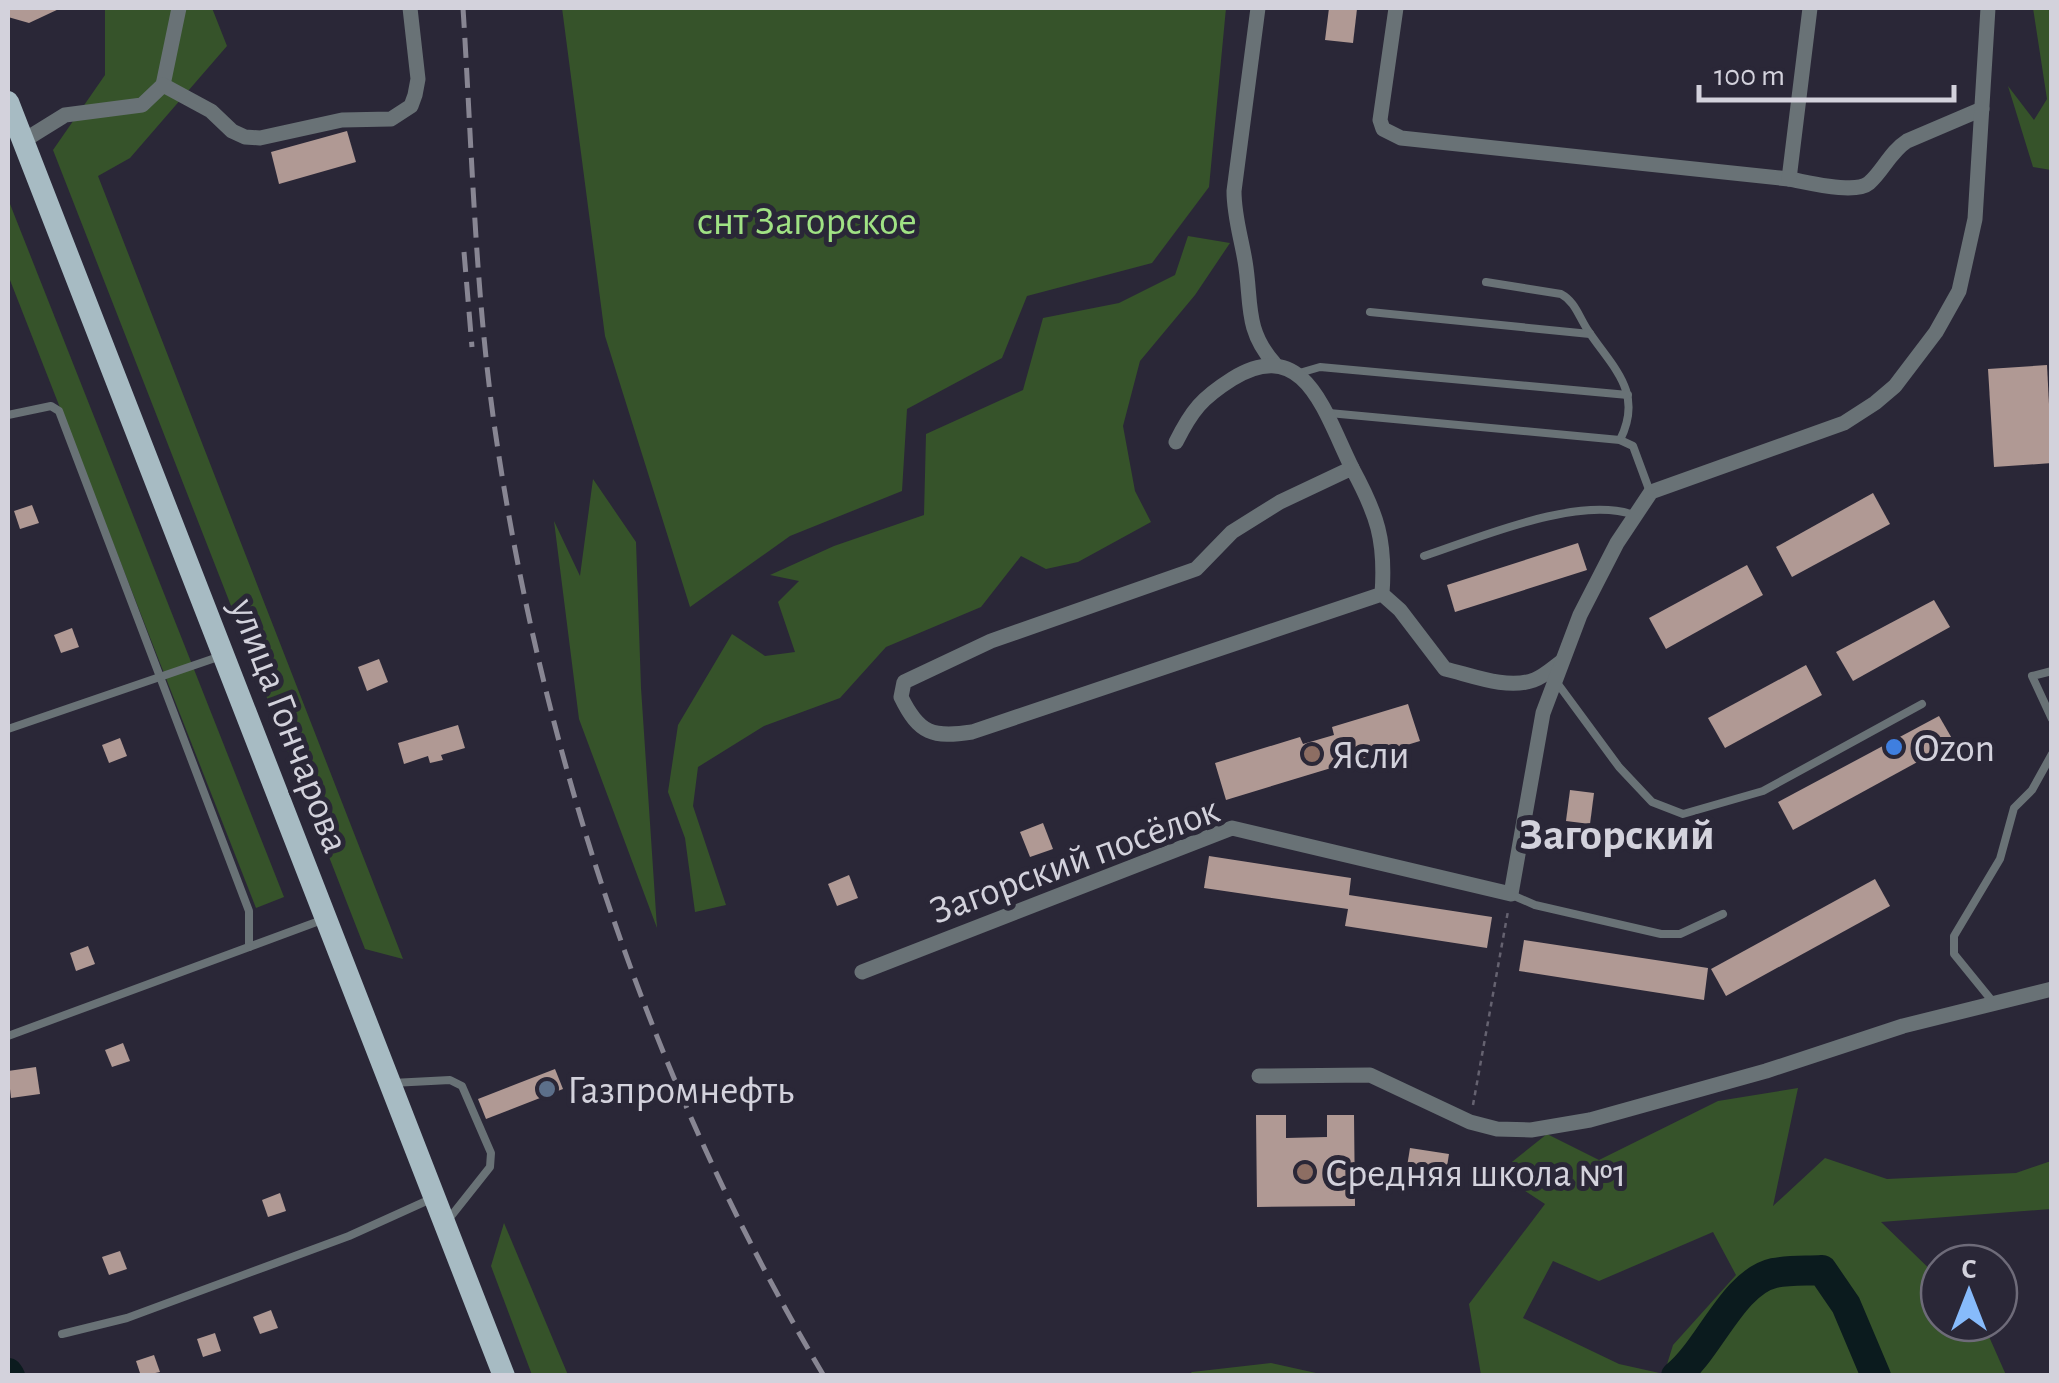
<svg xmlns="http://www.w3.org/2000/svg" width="2059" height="1383" viewBox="0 0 2059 1383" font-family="'Alegreya Sans',sans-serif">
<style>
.green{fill:#36532a;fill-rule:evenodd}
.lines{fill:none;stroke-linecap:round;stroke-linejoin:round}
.river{stroke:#0b1b1e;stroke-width:30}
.building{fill:#b09994}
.path{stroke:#656270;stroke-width:2.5;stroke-dasharray:5 5;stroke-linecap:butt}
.service{stroke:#697276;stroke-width:8}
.minor{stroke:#697276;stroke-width:15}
.primary{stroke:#a7bbc3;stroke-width:22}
.rail{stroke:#888693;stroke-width:5;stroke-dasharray:20 10;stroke-linecap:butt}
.shop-dot{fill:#3f7fe0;stroke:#2a2737;stroke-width:4}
.education-dot{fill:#8d6e63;stroke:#2a2737;stroke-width:4}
.service-dot{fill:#5c6f8a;stroke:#2a2737;stroke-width:4}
.labels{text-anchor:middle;stroke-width:10;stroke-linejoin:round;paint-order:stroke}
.park-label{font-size:40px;fill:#a0e284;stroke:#2a2737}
.street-label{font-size:40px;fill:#d3d2dc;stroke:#2a2737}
.poi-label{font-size:40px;fill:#d3d2dc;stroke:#2a2737;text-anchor:start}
.quarter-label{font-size:45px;font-weight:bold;fill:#d3d2dc;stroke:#2a2737}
</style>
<rect width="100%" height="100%" fill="#2a2737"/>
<g class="green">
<polygon points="105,8 212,8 227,46 130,158 98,176 403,959 365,949 53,150 105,75"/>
<polygon points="562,8 1226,8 1209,187 1152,263 1027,296 1002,358 907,409 902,491 790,536 690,607 605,336"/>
<polygon points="2033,8 2051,8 2051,170 2033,167 2008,86 2034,120 2047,99"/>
<polygon points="8,199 284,897 256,908 8,275"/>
<polygon points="1188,236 1230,243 1195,295 1140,361 1123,426 1135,491 1151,522 1078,562 1046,569 1021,556 981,607 886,647 840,698 764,726 698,767 693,806 726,905 695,912 685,838 668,792 678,725 732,634 765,656 795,652 778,602 799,581 770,575 834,546 924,515 926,434 1023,390 1043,318 1119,303 1175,275"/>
<polygon points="593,479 636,542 641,688 657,928 579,719 554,521 580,576"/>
<path d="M1798 1088 1773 1206 1825 1158 1887 1179 2016 1173 2051 1161V1209L1881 1222 1939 1278V1323H1983L2006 1375H1481L1469 1304 1545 1204 1498 1173 1547 1134 1599 1160 1718 1101ZM1713 1232 1736 1275 1673 1345 1664 1374 1619 1364 1523 1318 1553 1261 1599 1281Z"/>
<polygon points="504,1223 568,1375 532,1375 491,1266"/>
<polygon points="1271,1363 1325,1375 1188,1375 1192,1372"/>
</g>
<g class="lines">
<g class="river">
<polyline points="8,1373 10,1376"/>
<path d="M1676 1376C1709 1350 1733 1282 1774 1273 1789 1270 1807 1271 1822 1270L1846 1305 1876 1376"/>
</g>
</g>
<g class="building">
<polygon points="8,8 61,8 29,23 8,17"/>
<polygon points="1329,8 1357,9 1353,43 1325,40"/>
<polygon points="347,131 356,162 279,184 271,152"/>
<polygon points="2047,365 2052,463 1994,467 1988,369"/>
<polygon points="1873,493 1890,524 1792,577 1776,547"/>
<polygon points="32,505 39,523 20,529 14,511"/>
<polygon points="1578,543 1587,570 1455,612 1447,585"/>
<polygon points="1747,565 1763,595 1666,649 1649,618"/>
<polygon points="1934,600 1950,627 1853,681 1836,652"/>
<polygon points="72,628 79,647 61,653 54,635"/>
<polygon points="379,659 388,682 367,691 358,667"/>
<polygon points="1806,665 1822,695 1725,748 1708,718"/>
<polygon points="1408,704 1420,741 1226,800 1215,763 1300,737 1303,744 1334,735 1332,727"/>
<polygon points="1939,716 1954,742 1793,830 1778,802"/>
<polygon points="458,725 465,748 441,755 443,760 430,763 428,756 404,764 398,743"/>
<polygon points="120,738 127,756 109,763 102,745"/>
<polygon points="1570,790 1594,793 1590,824 1566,821"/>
<polygon points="1043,823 1053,849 1030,857 1020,832"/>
<polygon points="1209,856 1351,878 1349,895 1492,917 1487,948 1345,926 1348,909 1204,888"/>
<polygon points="849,875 858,898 837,906 828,884"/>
<polygon points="1875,879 1890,906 1726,996 1711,969"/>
<polygon points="1524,940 1708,968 1704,1000 1519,971"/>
<polygon points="88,946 95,964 76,971 70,953"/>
<polygon points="123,1043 130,1061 112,1067 105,1050"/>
<polygon points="36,1067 40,1094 11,1098 8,1071"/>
<polygon points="555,1069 563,1089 486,1119 478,1099"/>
<polygon points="1256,1115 1286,1115 1286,1138 1327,1137 1327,1115 1354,1115 1355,1206 1257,1207"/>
<polygon points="1410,1148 1449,1154 1445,1179 1406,1173"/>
<polygon points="280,1193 286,1211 268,1217 262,1200"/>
<polygon points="120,1251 127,1269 109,1275 102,1257"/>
<polygon points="271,1310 278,1328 260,1334 253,1317"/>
<polygon points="215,1333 221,1351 203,1357 197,1339"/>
<polygon points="154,1355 160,1372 141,1376 136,1361"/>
</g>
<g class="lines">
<polyline class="path" points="1473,1105 1508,911"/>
<g class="service">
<path d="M1486 282 1561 294C1576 302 1579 318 1589 332 1613 368 1644 392 1620 440"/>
<polyline points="1370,312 1590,334"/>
<polyline points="1296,374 1320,367 1628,395"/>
<polyline points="1329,413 1620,440 1633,446 1650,492"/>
<polyline points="8,415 51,406 59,411 249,911 249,947"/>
<path d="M1424 556C1479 538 1578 495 1634 515"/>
<polyline points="2052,671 2032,676 2052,719"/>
<polyline points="1555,680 1619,767 1652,802 1683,814 1763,791 1922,704"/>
<polyline points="8,729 221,656"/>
<polyline points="1512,895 1535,905 1661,934 1680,934 1723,914"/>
<polyline points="1993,1002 1954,954 1954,936 2000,859 2014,808 2032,790 2052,754"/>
<polyline points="8,1036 322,920"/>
<polyline points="392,1083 450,1080 462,1086 491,1153 490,1167 448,1220"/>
<polyline points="62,1334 127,1318 349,1236 433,1198"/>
</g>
<g class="minor">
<path d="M1258 8 1234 191C1234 216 1241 237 1245 261 1252 302 1244 329 1274 363"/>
<path d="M1396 8 1380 120 1383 129 1401 138 1789 179C1807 182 1855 195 1869 183 1883 171 1890 152 1907 141L1982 109"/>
<polyline points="163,85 179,8"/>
<polyline points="23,141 65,115 142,105 163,85 211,111 232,131 245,137 260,138 342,120 391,119 411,106 415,95 418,79 410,8"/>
<polyline points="1789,179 1810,8"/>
<path d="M1176 442C1192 410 1202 398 1232 379 1305 334 1325 414 1352 468"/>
<path d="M1382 594C1386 540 1377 514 1352 468L1280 502 1232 532 1196 569 991 641 904 682 901 697C919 734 933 738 972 732L1382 594 1400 610 1445 669C1471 675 1507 690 1534 680 1543 677 1553 668 1561 662"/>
<polyline points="862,972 1232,828 1511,894 1543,713 1580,615 1617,543 1651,492 1844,423 1875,403 1895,386 1936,332 1959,291 1975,219 1988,8"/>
<polyline points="1259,1076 1370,1075 1470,1122 1497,1129 1531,1130 1590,1120 1766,1071 1903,1026 2052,989"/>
</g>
<polyline class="primary" points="8,102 504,1376"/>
<g class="rail">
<path d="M463 8C472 148 475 291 495 430 543 760 653 1089 824 1376"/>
<polyline points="464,252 472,347"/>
</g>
</g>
<circle class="shop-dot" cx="1894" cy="747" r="10"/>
<g class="education-dot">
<circle cx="1312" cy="754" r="10"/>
<circle cx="1305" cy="1172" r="10"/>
</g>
<circle class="service-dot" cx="547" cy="1089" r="10"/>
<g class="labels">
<g class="park-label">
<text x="807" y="234">снт Загорское</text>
</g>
<g class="street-label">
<text transform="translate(291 725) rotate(69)" y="14">улица Гончарова</text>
<text transform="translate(1074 859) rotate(-20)" y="14">Загорский посёлок</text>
</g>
<g class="poi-label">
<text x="1914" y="761">Ozon</text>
<text x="1332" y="768">Ясли</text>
<text x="567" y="1103">Газпромнефть</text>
<text x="1325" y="1186">Средняя школа №1</text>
</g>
<g class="quarter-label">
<text x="1617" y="849">Загорский</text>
</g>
</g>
<rect width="2059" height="1383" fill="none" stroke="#d3d2dc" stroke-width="20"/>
<g transform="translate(1969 1293)"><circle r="48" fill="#2a2737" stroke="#6e6b79" stroke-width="2.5"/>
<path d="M0-8L18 38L0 25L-18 38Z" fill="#87bbfb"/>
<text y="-15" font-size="28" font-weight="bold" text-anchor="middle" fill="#d3d2dc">С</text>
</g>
<path d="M1699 85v15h255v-15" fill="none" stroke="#d3d2dc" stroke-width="5"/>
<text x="1714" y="85" font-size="30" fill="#d3d2dc" stroke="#2a2737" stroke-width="8" paint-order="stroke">100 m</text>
</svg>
